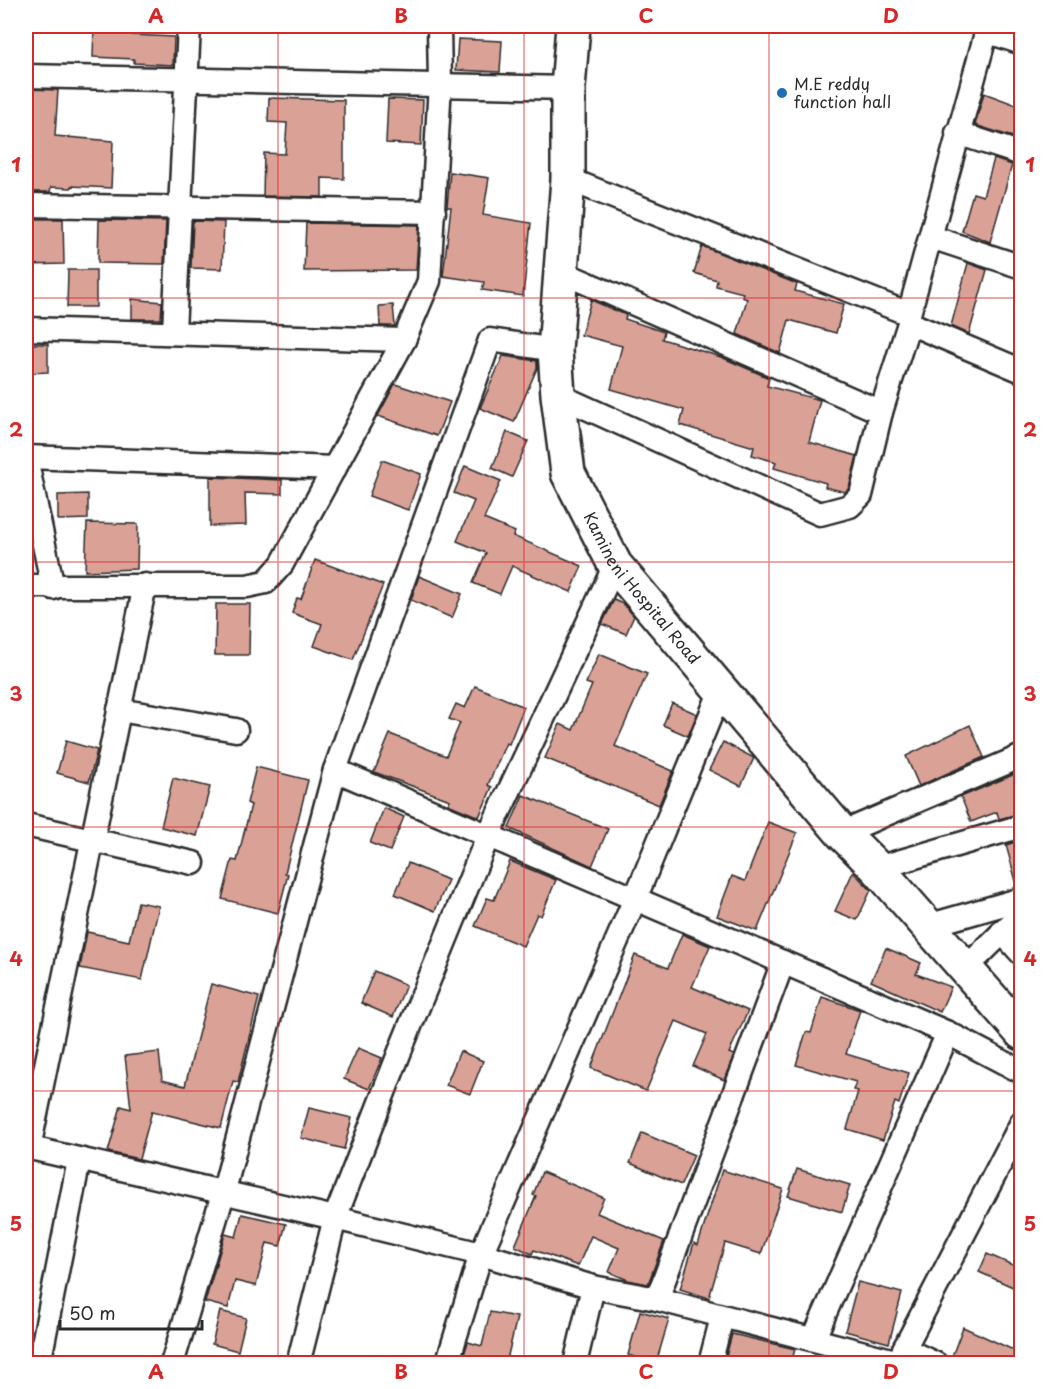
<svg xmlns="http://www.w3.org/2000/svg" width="1047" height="1389" viewBox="0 0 1047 1389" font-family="'Playpen Sans',sans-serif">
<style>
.building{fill:#daa197;stroke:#2b2b2b;stroke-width:1.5}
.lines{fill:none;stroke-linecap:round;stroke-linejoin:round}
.street-casing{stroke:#2b2b2b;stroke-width:27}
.secondary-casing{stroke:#2b2b2b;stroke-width:38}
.street{stroke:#fff;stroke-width:22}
.secondary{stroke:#fff;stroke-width:33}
.grid{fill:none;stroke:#d62828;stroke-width:1.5;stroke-opacity:0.55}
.poi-dot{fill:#1f6fb2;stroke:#fff;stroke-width:2}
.labels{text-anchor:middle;stroke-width:6;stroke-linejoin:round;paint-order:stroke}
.poi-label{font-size:16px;fill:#2b2b2b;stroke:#fff;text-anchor:start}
.street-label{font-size:16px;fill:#2b2b2b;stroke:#fff}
.neatline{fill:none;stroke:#d62828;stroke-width:2}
.grid-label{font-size:20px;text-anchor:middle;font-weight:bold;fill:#d62828}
</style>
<rect width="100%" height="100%" fill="#fff"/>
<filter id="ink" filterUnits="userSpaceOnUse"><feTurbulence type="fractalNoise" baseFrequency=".0167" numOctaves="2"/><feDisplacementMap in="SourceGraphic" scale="12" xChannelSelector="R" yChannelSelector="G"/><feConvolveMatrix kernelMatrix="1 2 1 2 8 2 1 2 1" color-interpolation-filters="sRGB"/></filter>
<g filter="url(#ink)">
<g class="building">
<polygon points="94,26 133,26 132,35 174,37 173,65 134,63 134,59 93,57"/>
<polygon points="458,39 502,41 500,72 456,70"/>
<polygon points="26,89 58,90 55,136 113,141 111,188 71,186 71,188 51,187 50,192 26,192"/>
<polygon points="984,93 1022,107 1022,140 975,125"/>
<polygon points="269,98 344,100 344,179 322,178 322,197 263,196 264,153 285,154 287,123 268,122"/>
<polygon points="388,99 423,100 421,145 386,143"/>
<polygon points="994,159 1012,165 990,242 962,231 973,193 983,196"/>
<polygon points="450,172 489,178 483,215 531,223 523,296 482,290 484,282 443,276 451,207 447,207"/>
<polygon points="31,219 63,219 64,264 26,265 26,239 31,239"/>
<polygon points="99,220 166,221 164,264 98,263"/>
<polygon points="193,221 224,222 222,269 191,268"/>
<polygon points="306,223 419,225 416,270 304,271"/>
<polygon points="702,246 797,284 795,291 844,304 836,333 789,320 780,353 737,334 747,299 742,297 743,293 716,286 717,280 694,273"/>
<polygon points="968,263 987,270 969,334 951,326"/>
<polygon points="68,270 96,270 96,307 67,307"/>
<polygon points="132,299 162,302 161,319 132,319"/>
<polygon points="591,300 626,315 625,319 664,332 662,339 721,357 769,378 767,386 820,400 809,442 857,456 849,488 845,492 825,487 826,483 774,468 776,462 752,455 754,447 680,425 684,410 611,389 622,346 581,335"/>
<polygon points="393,305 395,326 380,326 379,306"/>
<polygon points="27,344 48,344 48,372 27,373"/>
<polygon points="503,356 537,361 537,368 514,422 480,408"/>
<polygon points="395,384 450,402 437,436 378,416"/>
<polygon points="507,432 528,441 512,477 492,468"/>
<polygon points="382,460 421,474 408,510 369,496"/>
<polygon points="465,466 501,481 484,519 515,532 513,536 582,566 571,592 512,566 500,594 473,583 486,553 457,541 474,501 454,493"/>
<polygon points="210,477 282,480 282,494 245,493 246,525 210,526"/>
<polygon points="88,494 88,519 58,520 58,495"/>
<polygon points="87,523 138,524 137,569 85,571"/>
<polygon points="315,560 383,585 353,660 314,646 322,624 292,613 297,598 301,599"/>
<polygon points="419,576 462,594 452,618 411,600"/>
<polygon points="614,600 623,604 634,616 626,634 602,624"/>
<polygon points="216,604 250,604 249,655 215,655"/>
<polygon points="599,654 647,674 615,746 673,771 659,805 545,758 560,724 573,730 592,685 586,683"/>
<polygon points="475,686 524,707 509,744 506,743 488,785 492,787 479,817 448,804 450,800 374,772 390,734 446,756 460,723 449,719 456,704 465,708"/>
<polygon points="672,703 697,714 688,736 663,725"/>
<polygon points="970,725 984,757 919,786 906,756"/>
<polygon points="66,741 97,750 89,782 57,773"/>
<polygon points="723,742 754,758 741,786 709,770"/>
<polygon points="256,767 308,780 285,873 288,874 278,913 222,899 232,860 237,861 251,805 247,803"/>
<polygon points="1022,771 1022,813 999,819 997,812 971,822 961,797"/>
<polygon points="173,778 210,787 197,836 161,827"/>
<polygon points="523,795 608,829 592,866 509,828"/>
<polygon points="384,808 404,817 390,851 370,843"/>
<polygon points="768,822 797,833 757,931 717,916 732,876 745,881"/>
<polygon points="1022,840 1022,884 1017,885 1006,845"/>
<polygon points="510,861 556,880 541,916 537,914 523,946 475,926 487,898 494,900"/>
<polygon points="408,863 448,880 435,911 395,894"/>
<polygon points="853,872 871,890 857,920 835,911"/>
<polygon points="138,902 159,906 142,980 80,968 87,932 129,941"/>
<polygon points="682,934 710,946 692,987 748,1011 729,1053 734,1055 724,1080 693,1066 707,1034 676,1021 646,1091 591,1068 635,955 668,968"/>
<polygon points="886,948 921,963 916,974 951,987 940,1012 871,981"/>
<polygon points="374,971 406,985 393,1017 361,1003"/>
<polygon points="211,984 259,997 238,1082 233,1081 221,1128 152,1111 139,1159 108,1152 121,1106 131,1109 125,1056 159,1052 162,1080 185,1086"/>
<polygon points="822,997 860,1010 846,1054 909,1073 899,1104 895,1102 883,1140 847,1129 858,1091 853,1090 856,1082 796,1065 806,1032 811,1033"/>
<polygon points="358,1048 382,1058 369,1089 344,1079"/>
<polygon points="460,1051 483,1061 470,1094 446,1085"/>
<polygon points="309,1108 352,1118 344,1149 301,1138"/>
<polygon points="642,1133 694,1155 681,1185 630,1163"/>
<polygon points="797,1169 850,1185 842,1212 788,1196"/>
<polygon points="722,1170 783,1189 761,1254 725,1243 709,1298 680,1289 694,1243 698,1245"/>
<polygon points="542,1172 604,1198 597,1213 664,1241 648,1284 628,1280 609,1272 619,1248 591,1236 578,1266 534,1250 532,1254 515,1246 536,1196 533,1195"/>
<polygon points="242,1214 286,1224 280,1246 267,1243 256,1286 235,1281 228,1308 205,1302 225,1234 236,1237"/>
<polygon points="987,1254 1022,1269 1022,1291 979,1272"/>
<polygon points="858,1282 902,1293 889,1343 845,1331"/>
<polygon points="220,1311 246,1318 238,1351 212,1344"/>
<polygon points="640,1311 669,1319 656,1363 628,1355"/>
<polygon points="490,1312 517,1317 506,1364 461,1364 468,1342 482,1346"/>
<polygon points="963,1327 1022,1354 1022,1364 949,1364"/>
<polygon points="732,1334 795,1349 791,1364 738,1364 725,1360"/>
</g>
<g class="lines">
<defs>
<g id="street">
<polyline points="986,31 1022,43"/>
<polyline points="26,76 568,88"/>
<polyline points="957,133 1022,154"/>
<polyline points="568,179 909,314"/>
<polyline points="26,205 434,212"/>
<polyline points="931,237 1022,267"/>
<polyline points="559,271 881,412"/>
<polyline points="909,323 1022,371"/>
<polyline points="26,329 404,340"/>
<polyline points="174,331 189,26"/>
<polyline points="558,395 820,514 850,506 861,495 881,412 909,323 909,314 988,26"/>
<polyline points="26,457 335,468"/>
<polyline points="26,458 53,588"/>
<polyline points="26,586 247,586 266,582 282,564 404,340 429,281 440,83 439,26"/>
<polyline points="119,710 236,730"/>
<polyline points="335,770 490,340 555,350"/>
<polyline points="26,825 193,863"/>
<polyline points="842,833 1022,756"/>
<polyline points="877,868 1022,826"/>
<polyline points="927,926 1022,899"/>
<polyline points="1002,932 1022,954"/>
<polyline points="964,970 1022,913"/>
<polyline points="26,1147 335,1218 481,1254 593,1287 657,1299 899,1362"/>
<polyline points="29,1148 145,585"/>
<polyline points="657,1299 783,962"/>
<polyline points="814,1338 948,1033"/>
<polyline points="904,1349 936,1364"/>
<polyline points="39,1364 79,1160"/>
<polyline points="172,1364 223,1194 335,770 948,1033 1022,1072"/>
<polyline points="298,1364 335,1218 404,1041 488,836 615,565"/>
<polyline points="447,1364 481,1254 635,899 721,690"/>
<polyline points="575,1364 593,1287"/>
<polyline points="710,1364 722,1317"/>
<polyline points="899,1364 904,1349 1022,1122"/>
</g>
<g id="secondary">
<path id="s1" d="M573 26 568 88V179L555 350 558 395 568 473 615 565 842 833 877 868 1022 1033"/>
</g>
</defs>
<use href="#street" class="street-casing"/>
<use href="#secondary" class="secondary-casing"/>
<use href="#street" class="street"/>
<use href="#secondary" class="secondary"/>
</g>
</g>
<path class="grid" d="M278 26V1364M524 26V1364M769 26V1364M26 298H1022M26 562H1022M26 827H1022M26 1091H1022"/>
<circle class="poi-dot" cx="782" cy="93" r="6"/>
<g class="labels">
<g class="poi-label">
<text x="794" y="90">M.E reddy<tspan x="794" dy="18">function hall</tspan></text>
</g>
<g class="street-label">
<text dy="6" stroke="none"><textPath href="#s1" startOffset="586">Kamineni Hospital Road</textPath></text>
</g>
</g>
<rect width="1047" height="1389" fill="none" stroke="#fff" stroke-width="66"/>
<path d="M60 1320v9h142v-9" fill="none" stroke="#2b2b2b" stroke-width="3"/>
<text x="69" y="1320" font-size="18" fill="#2b2b2b" stroke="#ffffff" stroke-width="4.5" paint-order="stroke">50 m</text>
<rect x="33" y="33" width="981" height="1323" class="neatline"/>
<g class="grid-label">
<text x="156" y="23">A</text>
<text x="401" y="23">B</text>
<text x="646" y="23">C</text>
<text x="891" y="23">D</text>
<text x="16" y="172">1</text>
<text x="1030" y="172">1</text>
<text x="16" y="437">2</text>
<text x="1030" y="437">2</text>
<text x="16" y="701">3</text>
<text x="1030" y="701">3</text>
<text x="16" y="966">4</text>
<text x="1030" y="966">4</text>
<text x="16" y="1231">5</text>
<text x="1030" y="1231">5</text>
<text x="156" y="1379">A</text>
<text x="401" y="1379">B</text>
<text x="646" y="1379">C</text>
<text x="891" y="1379">D</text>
</g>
</svg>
